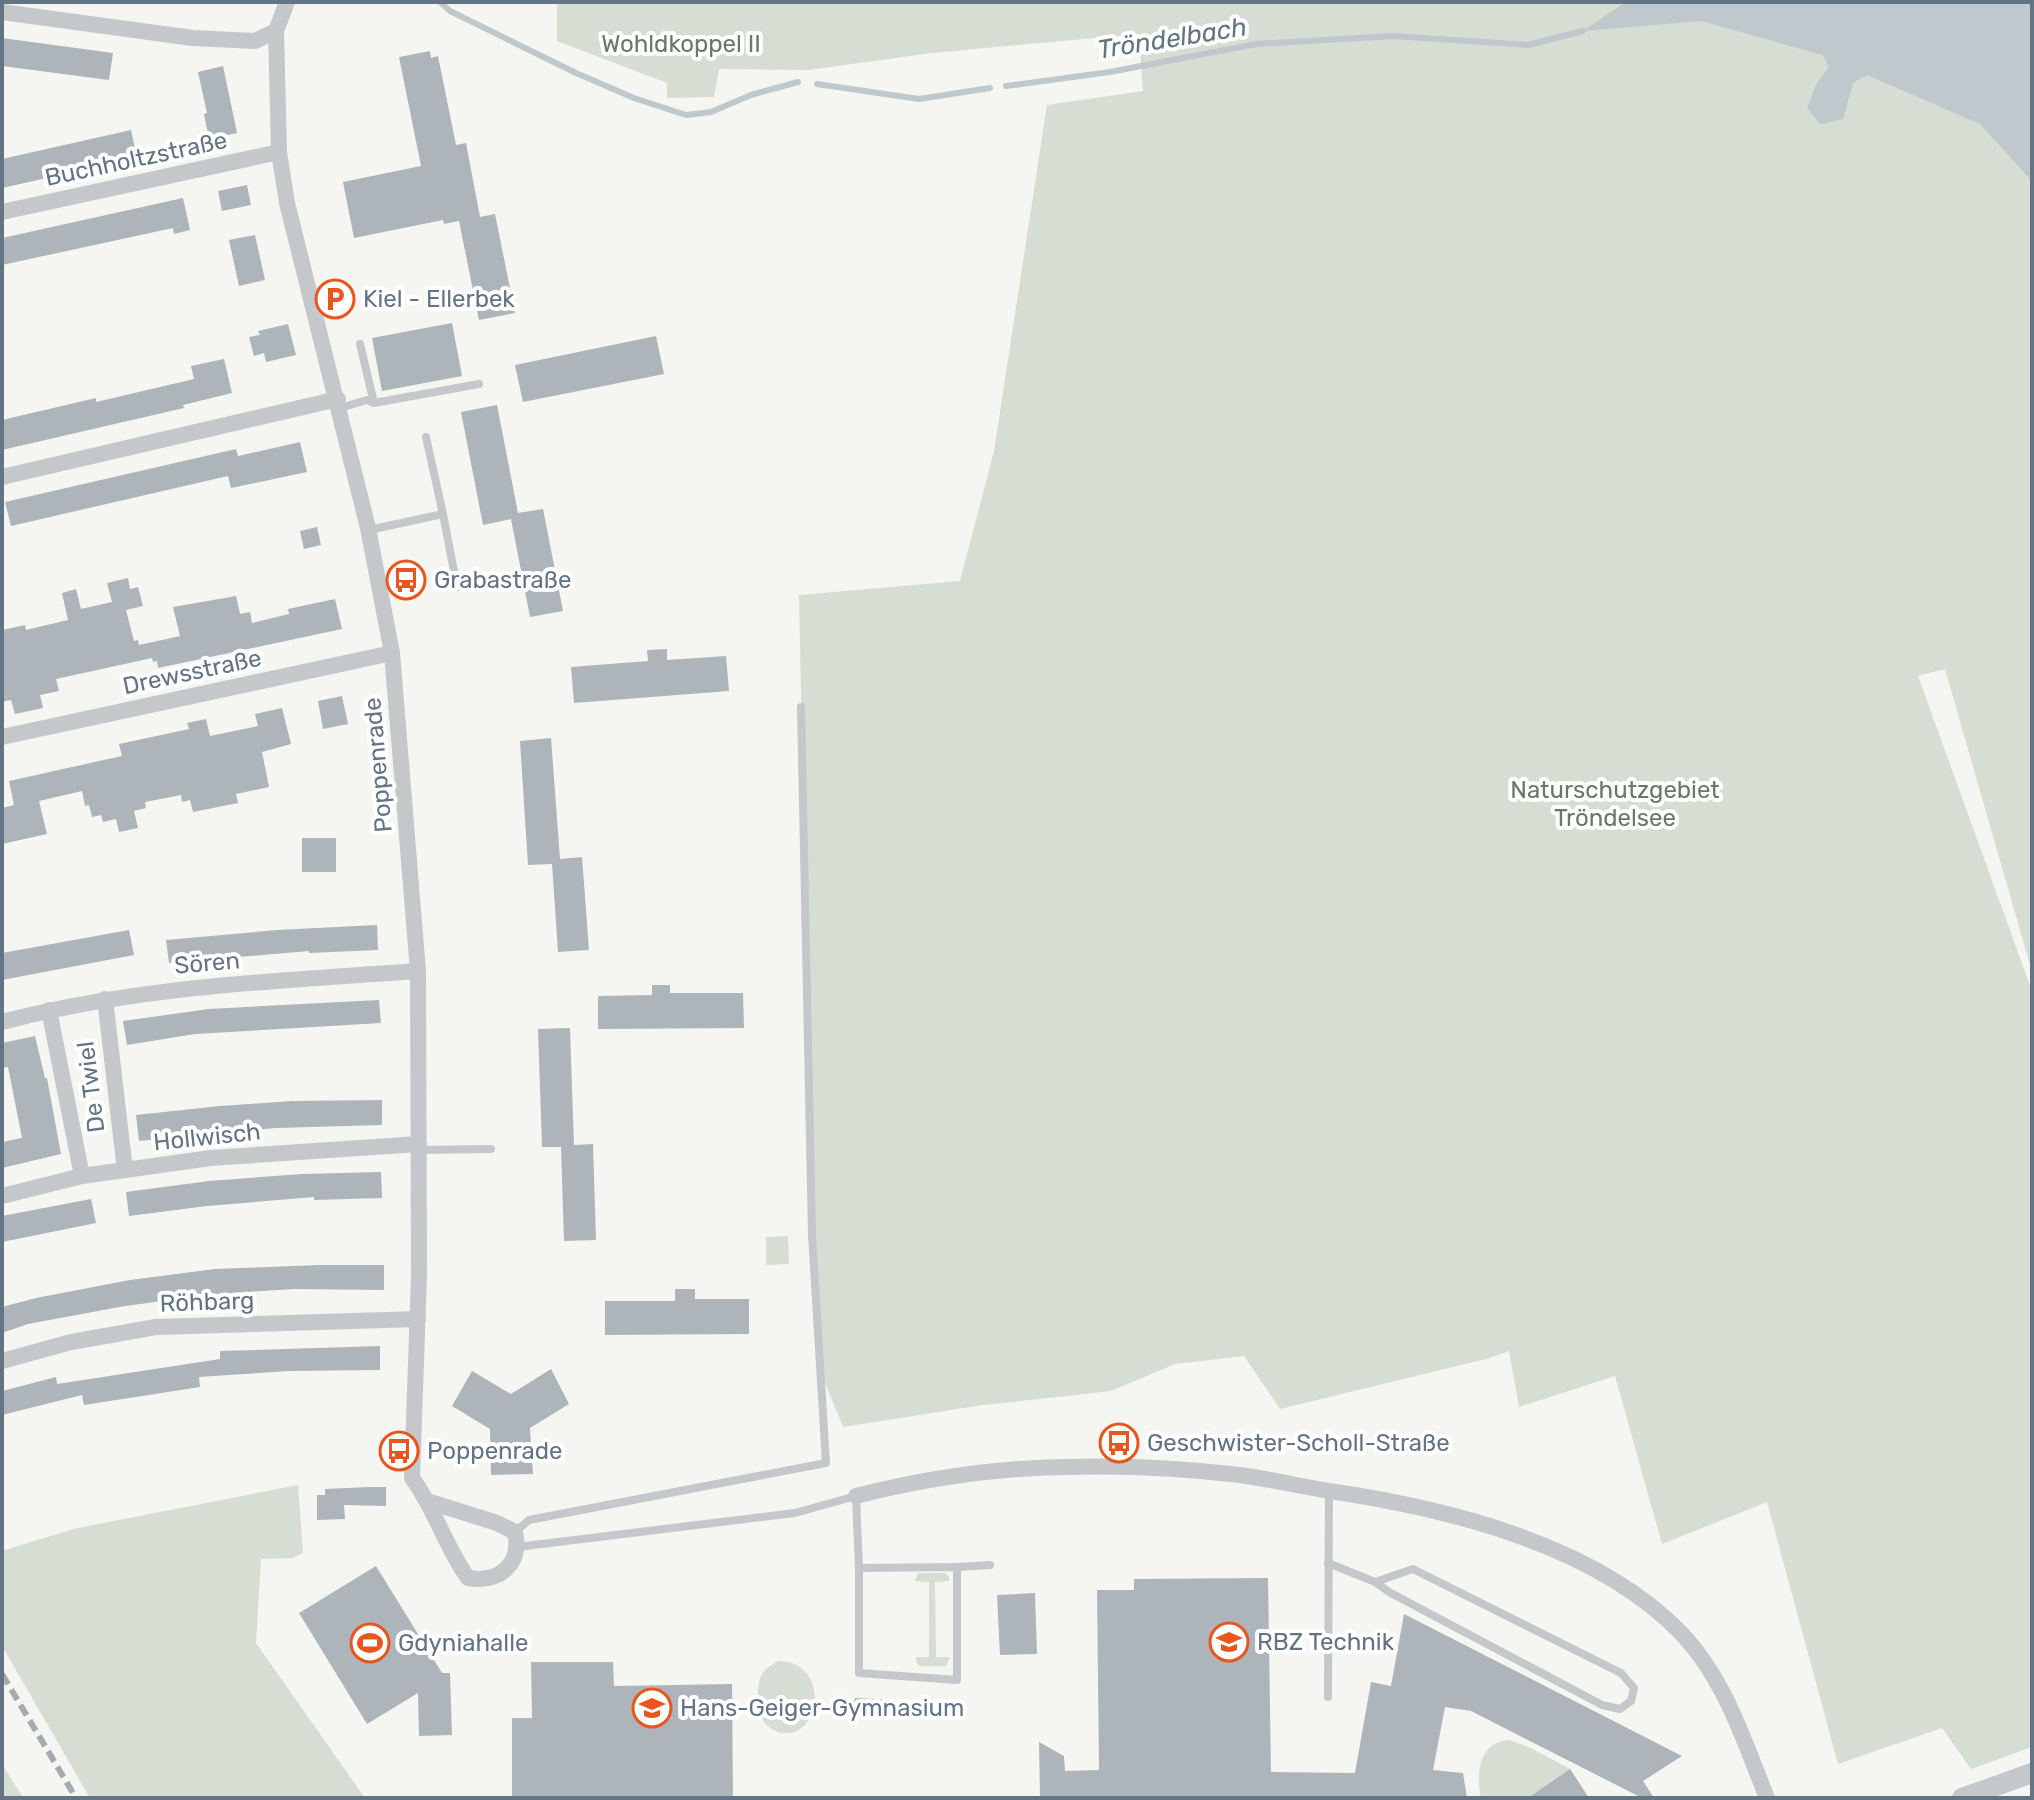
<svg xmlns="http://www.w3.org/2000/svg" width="2034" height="1800" viewBox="0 0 2034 1800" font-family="Rubik,sans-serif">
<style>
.green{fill:#d6ddd2}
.water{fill:#bec8cd}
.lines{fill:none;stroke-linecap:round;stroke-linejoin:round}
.stream{stroke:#bec8cd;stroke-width:6}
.building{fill:#adb4ba}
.service{stroke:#c5c8cb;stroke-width:8}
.minor{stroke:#c5c8cb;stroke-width:16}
.tertiary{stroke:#c5c8cb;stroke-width:20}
.rail{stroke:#a4aab0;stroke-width:6;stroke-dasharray:12 6;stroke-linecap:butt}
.labels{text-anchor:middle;stroke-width:8;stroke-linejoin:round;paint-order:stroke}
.park-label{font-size:24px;fill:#667b62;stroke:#fff}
.street-label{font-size:24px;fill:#637484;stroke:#fff}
.poi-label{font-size:24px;fill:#637484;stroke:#fff;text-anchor:start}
.water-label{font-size:26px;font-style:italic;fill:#5f7781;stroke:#fff}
</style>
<rect width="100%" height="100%" fill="#f5f6f1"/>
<g class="green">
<polygon points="557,2 2032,2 2032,972 1945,669 1918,676 2032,991 2032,1747 1971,1769 1942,1728 1838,1764 1767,1502 1662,1544 1615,1376 1519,1407 1509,1351 1486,1359 1280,1409 1244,1356 1175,1364 1111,1391 983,1405 843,1427 820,1370 812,1235 799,595 960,581 994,451 1047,105 1143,91 1139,34 932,53 809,70 719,69 714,97 667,98 667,83 557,41"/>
<polygon points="788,1236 789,1264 766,1265 766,1237"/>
<polygon points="298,1485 303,1553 293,1558 261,1559 256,1643 365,1798 90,1798 2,1646 2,1551 73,1529"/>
<polygon points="918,1573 945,1573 949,1576 949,1581 935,1582 936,1657 950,1657 946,1666 920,1666 916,1662 916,1657 929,1657 929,1582 915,1581"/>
<path d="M779 1661C830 1662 822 1737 783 1733 774 1732 766 1726 762 1719 758 1711 759 1703 758 1695 758 1676 762 1669 779 1661Z"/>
<path d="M1509 1740 1529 1747 1570 1769 1589 1798H1481C1476 1773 1478 1743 1509 1740Z"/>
<polygon points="2,1764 23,1798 2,1798"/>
</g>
<polygon class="water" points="1626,2 2032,2 2032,181 1980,124 1867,75 1853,83 1843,119 1820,124 1807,108 1816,85 1829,67 1823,55 1701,21 1583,31"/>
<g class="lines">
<g class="stream">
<polyline points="440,2 450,11 576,73 634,98 686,115 711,112 751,95 798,82"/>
<polyline points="817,84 919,99 990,88"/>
<polyline points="1006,86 1110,72 1256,44 1393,36 1528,45 1583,31"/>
</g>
</g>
<g class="building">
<polygon points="2,38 113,53 109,80 2,66"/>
<polygon points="430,51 431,58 438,56 456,145 466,143 480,217 495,214 515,313 479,320 459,221 444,224 443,220 354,238 343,182 421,166 399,57"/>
<polygon points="223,66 237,133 209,139 204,114 207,113 198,72"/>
<polygon points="131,130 137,158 2,188 2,159"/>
<polygon points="247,185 251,205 222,211 218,191"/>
<polygon points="183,198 190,230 174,234 173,228 2,265 2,238"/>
<polygon points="255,235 265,280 239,286 229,240"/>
<polygon points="452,323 462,376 382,391 372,338"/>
<polygon points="288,324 296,355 266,362 264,353 254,356 249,337 260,335 258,331"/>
<polygon points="656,336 664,374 523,402 515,365"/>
<polygon points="224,359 232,393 183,405 184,408 2,450 2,420 96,398 96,402 194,379 191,366"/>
<polygon points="497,405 518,513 543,509 563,611 530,617 511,519 483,525 461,412"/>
<polygon points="300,442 307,472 231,488 228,476 11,526 5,502 236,449 238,456"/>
<polygon points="317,527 321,545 304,549 300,531"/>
<polygon points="128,578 130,589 138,587 143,606 126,610 134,641 138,640 139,645 180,636 173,607 236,596 240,614 250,612 252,623 289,614 288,609 335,599 342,629 158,668 157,661 153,662 152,658 56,679 59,691 40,695 43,708 15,714 11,700 2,702 2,630 25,625 26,630 68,620 62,593 76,589 81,609 112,602 107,583"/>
<polygon points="667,649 667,660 726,656 729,691 574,703 571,667 648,661 647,650"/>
<polygon points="342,696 348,724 323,729 318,701"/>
<polygon points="282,708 291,744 262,752 269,787 236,794 238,803 193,812 190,800 182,802 181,795 145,802 146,808 134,811 138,828 119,832 116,819 103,822 101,815 92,817 89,805 85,806 82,791 39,801 47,834 2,844 2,808 14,805 9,781 122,756 119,744 189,729 187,723 197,721 206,719 210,736 258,726 255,714"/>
<polygon points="551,738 560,859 582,857 589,950 558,952 552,864 528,865 520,741"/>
<rect x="302" y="838" width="34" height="34"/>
<polygon points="377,925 378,950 309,953 309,951 169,963 166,940 277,930"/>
<polygon points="129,930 134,955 2,980 2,953"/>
<polygon points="652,985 670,985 670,993 743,993 744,1028 598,1029 598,996 652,995"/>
<polygon points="379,1000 381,1023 195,1034 127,1045 123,1021 209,1009"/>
<polygon points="570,1028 574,1145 593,1144 596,1240 564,1241 561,1147 542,1147 538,1029"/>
<polygon points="35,1036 45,1078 47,1078 61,1154 2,1168 2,1142 22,1138 8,1067 2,1068 2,1043"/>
<polygon points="382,1100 382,1125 276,1128 139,1141 136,1115 220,1106 292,1101"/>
<polygon points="381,1172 382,1198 314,1200 314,1197 207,1206 129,1216 126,1192 209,1181 302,1174"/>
<polygon points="91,1199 96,1223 2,1242 2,1216"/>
<polygon points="320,1265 384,1265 384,1290 294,1289 217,1294 125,1306 28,1324 2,1333 2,1307 36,1298 130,1280 215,1269"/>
<polygon points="675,1289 695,1289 695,1299 749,1299 749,1334 605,1335 605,1301 675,1301"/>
<polygon points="380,1346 380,1370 289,1371 199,1377 200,1387 84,1405 82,1395 2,1415 2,1391 56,1377 57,1384 220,1359 220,1351"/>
<polygon points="551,1369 569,1404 530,1428 533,1474 491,1475 490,1429 452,1406 472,1371 511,1394"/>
<polygon points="369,1487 386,1487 386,1506 344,1505 345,1519 317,1520 317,1495 325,1495 325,1489"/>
<polygon points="376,1566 442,1673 450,1673 452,1735 419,1736 418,1693 367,1724 299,1613"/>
<polygon points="1268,1578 1271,1772 1355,1773 1371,1682 1391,1686 1404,1614 1682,1756 1643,1781 1654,1798 1642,1798 1471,1711 1445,1707 1433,1770 1463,1773 1467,1798 1040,1798 1039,1742 1064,1756 1065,1771 1099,1770 1097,1590 1134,1590 1134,1579"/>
<polygon points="1035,1593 1037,1654 1000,1655 997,1595"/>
<polygon points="531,1662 613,1662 614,1686 732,1684 733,1798 512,1798 512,1718 532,1718"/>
<polygon points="855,1698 891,1700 891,1717 850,1718 849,1700 855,1700"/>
<polygon points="1570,1769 1589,1798 1528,1798"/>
</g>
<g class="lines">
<g class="service">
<polyline points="360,344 374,403"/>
<polyline points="340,408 367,400 374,403 479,384"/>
<polyline points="443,514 457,587 496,586"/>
<polyline points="369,530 443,514 426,437"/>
<polyline points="419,1150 491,1149"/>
<polyline points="515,1532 529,1520 826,1463 812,1235 801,707"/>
<polyline points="517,1547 795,1513 856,1496 859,1568"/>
<polyline points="1328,1563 1375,1582 1413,1569 1621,1673 1634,1688 1631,1701 1620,1709 1602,1705 1389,1592 1375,1582"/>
<polygon points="957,1567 957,1680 859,1673 859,1568"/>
<polyline points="957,1567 990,1565"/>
<polyline points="1328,1697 1329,1491"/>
</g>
<g class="minor">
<path d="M287 2 276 31 279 152 287 203 368 528 392 653 418 971 419 1276 412 1478C435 1509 445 1546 468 1578 499 1583 522 1565 515 1532L497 1523 430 1502"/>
<polyline points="2,12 193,38 255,41 276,31"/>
<polyline points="2,212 279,152"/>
<polyline points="2,477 338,399"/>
<polyline points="2,737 392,653"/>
<polyline points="105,999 125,1170"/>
<polyline points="49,1010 82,1176"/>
<path d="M2 1022C138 986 278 981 418 971"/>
<polyline points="2,1196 82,1176 211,1158 419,1144"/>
<polyline points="2,1361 71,1342 156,1327 418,1319"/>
<path d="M856 1496C923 1479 996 1468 1065 1467 1124 1465 1182 1468 1240 1475 1270 1479 1299 1486 1329 1491 1446 1508 1596 1545 1681 1633 1725 1679 1744 1741 1767 1798"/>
</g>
<polyline class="tertiary" points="1962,1798 2032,1773"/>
<polyline class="rail" points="2,1674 76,1798"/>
</g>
<defs>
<symbol id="parking-ring" viewBox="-11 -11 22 22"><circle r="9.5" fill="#fff" stroke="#ea551d" stroke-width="1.5"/><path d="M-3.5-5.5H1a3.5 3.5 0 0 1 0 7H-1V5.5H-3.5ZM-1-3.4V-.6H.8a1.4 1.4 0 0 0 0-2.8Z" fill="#ea551d"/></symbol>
<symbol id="bus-ring" viewBox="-11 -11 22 22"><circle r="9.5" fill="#fff" stroke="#ea551d" stroke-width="1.5"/><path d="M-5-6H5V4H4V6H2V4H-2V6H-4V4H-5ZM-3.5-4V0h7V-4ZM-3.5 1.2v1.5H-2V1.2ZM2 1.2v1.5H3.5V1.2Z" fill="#ea551d"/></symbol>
<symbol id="school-ring" viewBox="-11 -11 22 22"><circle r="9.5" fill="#fff" stroke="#ea551d" stroke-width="1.5"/><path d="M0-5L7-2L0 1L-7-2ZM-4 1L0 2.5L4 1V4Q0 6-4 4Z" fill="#ea551d"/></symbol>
<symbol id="stadium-ring" viewBox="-11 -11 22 22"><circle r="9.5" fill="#fff" stroke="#ea551d" stroke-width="1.5"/><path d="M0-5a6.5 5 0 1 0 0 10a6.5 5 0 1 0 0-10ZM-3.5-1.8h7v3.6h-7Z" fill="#ea551d"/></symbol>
</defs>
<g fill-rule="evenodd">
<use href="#parking-ring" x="313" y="277" width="44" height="44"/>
<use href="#bus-ring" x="384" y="558" width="44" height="44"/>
<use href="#bus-ring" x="1097" y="1421" width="44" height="44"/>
<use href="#bus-ring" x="377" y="1429" width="44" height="44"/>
<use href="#school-ring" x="1207" y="1620" width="44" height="44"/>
<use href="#stadium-ring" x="348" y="1621" width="44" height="44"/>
<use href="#school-ring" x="630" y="1686" width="44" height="44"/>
</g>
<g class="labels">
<g class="park-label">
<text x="681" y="52">Wohldkoppel II</text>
<text x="1615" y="798">Naturschutzgebiet<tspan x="1615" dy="28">Tröndelsee</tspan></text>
</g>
<g class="street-label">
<text transform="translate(136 159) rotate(-12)" y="8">Buchholtzstraße</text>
<text transform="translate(192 672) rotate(-12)" y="8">Drewsstraße</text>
<text transform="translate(378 765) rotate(-95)" y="8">Poppenrade</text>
<text transform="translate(207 963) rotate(-5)" y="8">Sören</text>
<text transform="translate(91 1087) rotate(-97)" y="8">De Twiel</text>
<text transform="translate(207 1137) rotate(-6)" y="8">Hollwisch</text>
<text transform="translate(207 1302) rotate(-2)" y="8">Röhbarg</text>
</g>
<g class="poi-label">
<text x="363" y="307">Kiel - Ellerbek</text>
<text x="434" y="588">Grabastraße</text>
<text x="1147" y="1451">Geschwister-Scholl-Straße</text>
<text x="427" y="1459">Poppenrade</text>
<text x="1257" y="1650">RBZ Technik</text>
<text x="398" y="1651">Gdyniahalle</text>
<text x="680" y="1716">Hans-Geiger-Gymnasium</text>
</g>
<g class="water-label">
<text transform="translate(1172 38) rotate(-9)" y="9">Tröndelbach</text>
</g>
</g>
<rect width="2034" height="1800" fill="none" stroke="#637484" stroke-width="8"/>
</svg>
